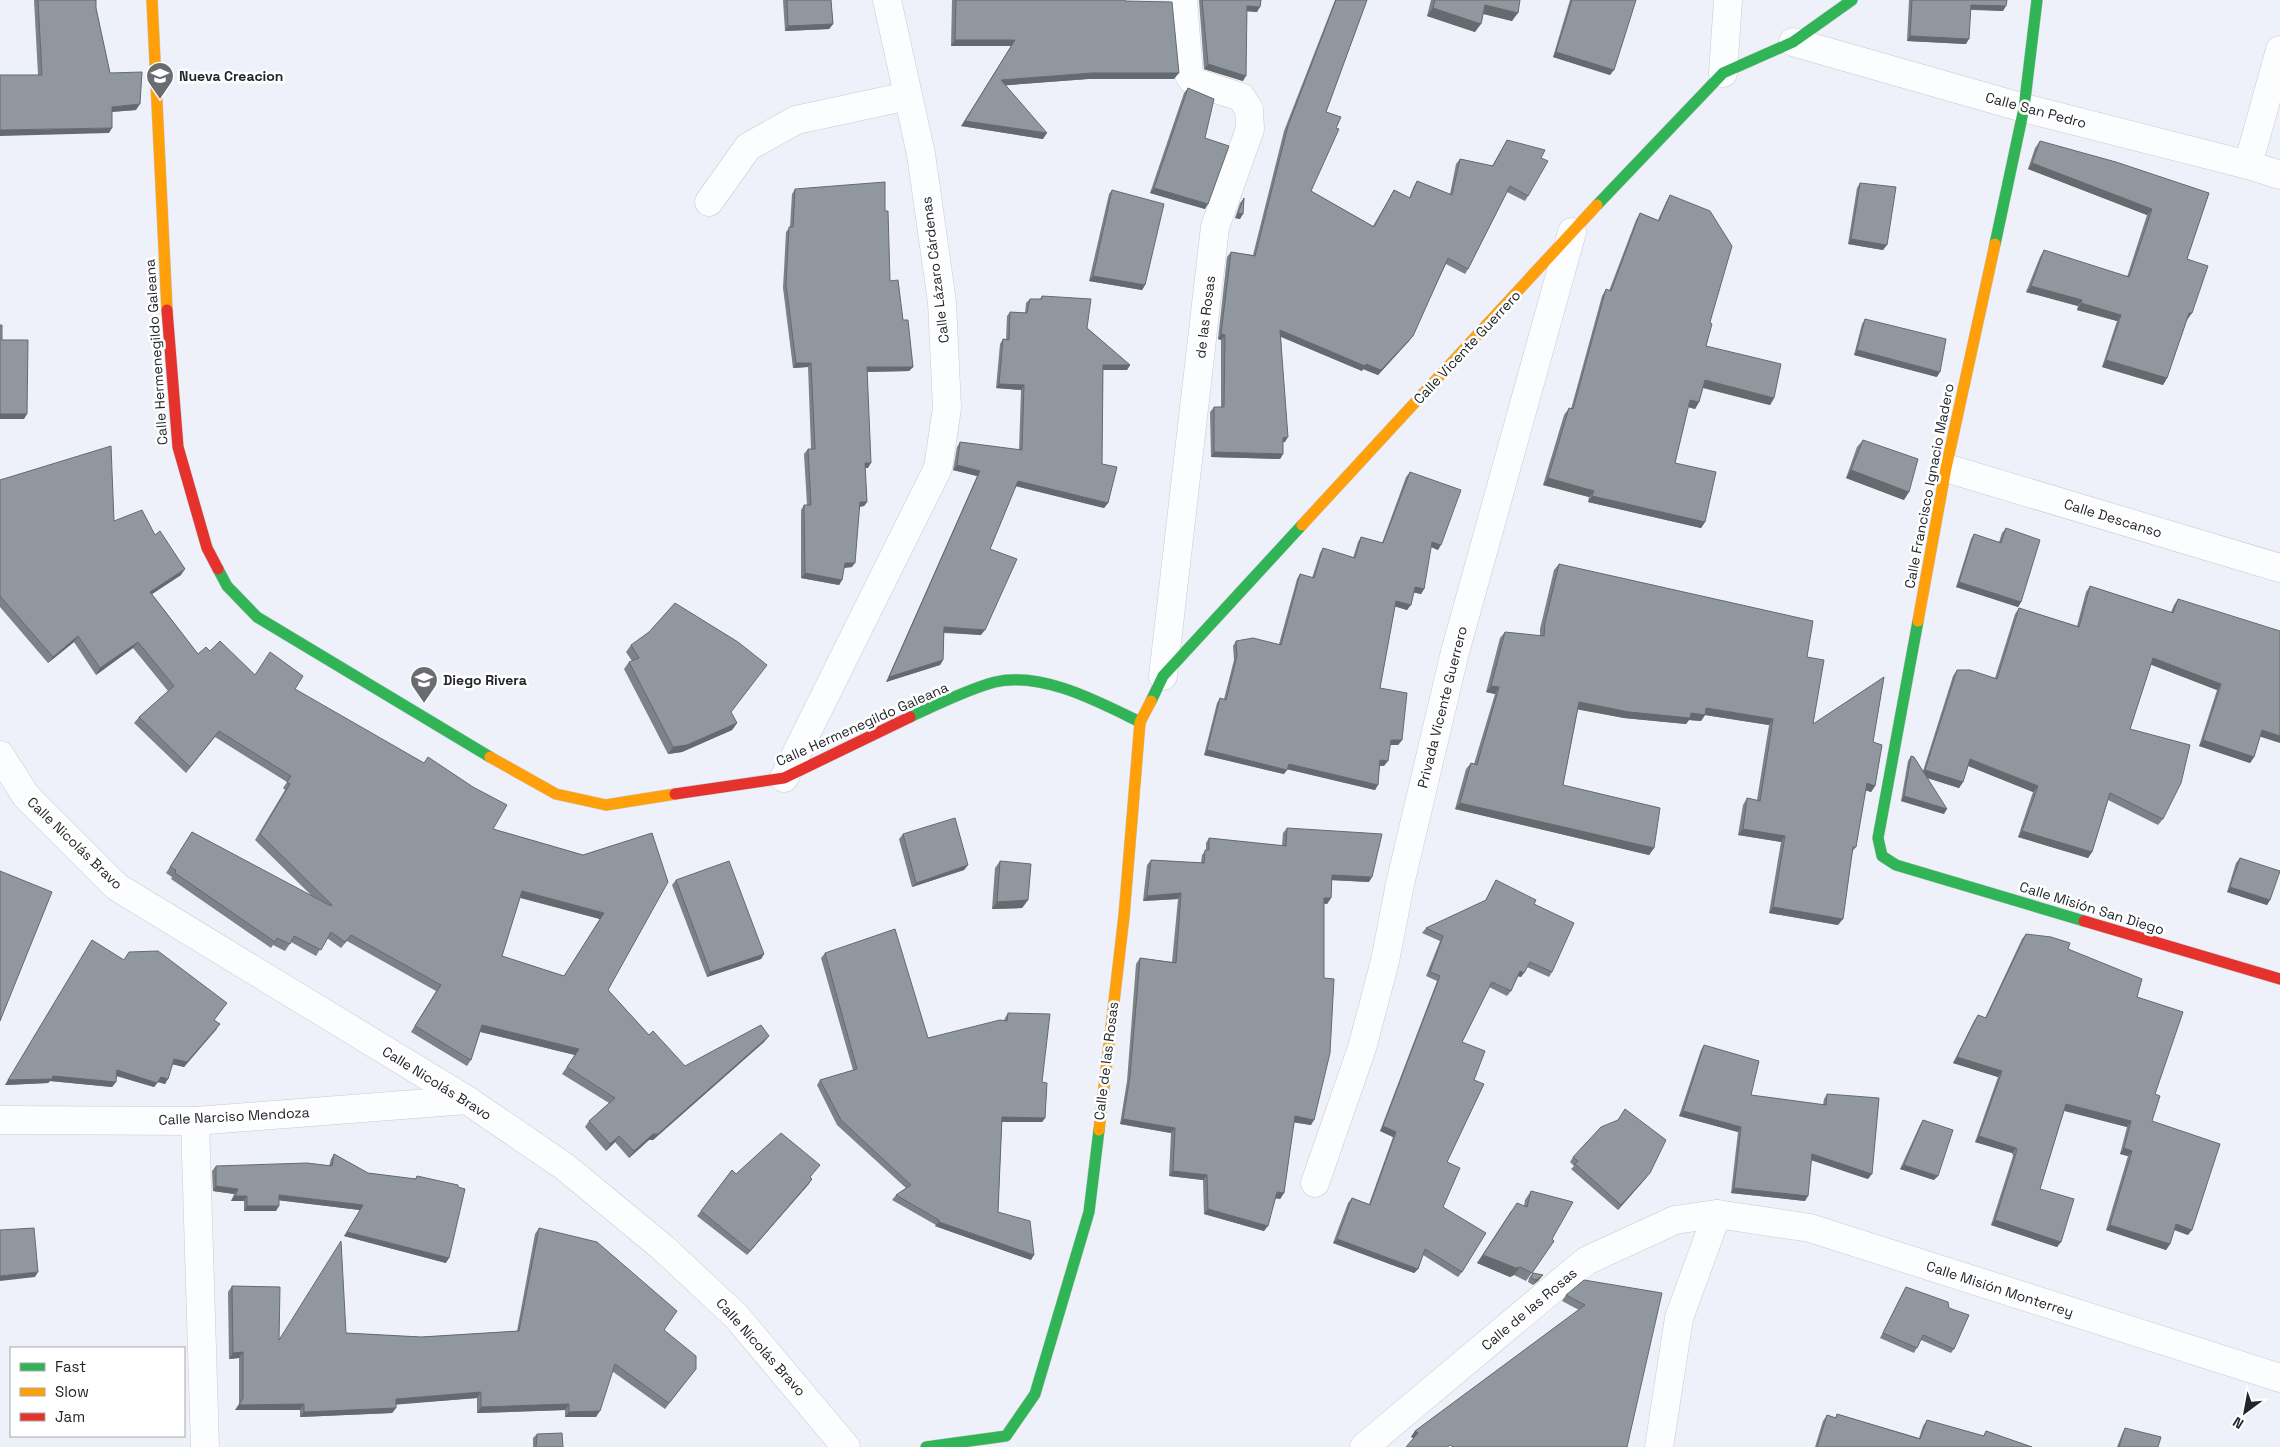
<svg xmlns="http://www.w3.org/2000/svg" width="2280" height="1447" viewBox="0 0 2280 1447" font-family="'Space Grotesk',sans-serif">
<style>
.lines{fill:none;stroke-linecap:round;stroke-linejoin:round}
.street-casing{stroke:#c9cbd1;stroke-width:29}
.fast-casing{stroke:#c9cbd1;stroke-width:12}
.slow-casing{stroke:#c9cbd1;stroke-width:12}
.jam-casing{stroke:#c9cbd1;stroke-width:12}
.street{stroke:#fcfdfe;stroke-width:28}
.fast{stroke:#30b455;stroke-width:11}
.slow{stroke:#ff9f0a;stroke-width:11}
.jam{stroke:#e5322d;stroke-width:11}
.wall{fill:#7c8288;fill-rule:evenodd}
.shaded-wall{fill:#656a6f}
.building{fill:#90979e;stroke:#656a6f;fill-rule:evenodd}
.labels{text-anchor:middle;stroke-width:5;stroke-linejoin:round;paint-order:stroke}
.poi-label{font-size:14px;font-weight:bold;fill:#23252a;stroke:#fff;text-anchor:start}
.street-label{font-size:14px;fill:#23252a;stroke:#fff}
</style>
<rect width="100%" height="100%" fill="#eef1f9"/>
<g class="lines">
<defs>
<g id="street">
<polyline points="1793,42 2024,108 2248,165 2280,175"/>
<polyline points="1723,73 1728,0"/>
<polyline points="2248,165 2280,50"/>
<polyline points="709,202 748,147 796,120 908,96"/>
<polyline points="1946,468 2280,568"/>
<polyline points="1163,676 1215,227 1250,129 1249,109 1241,97 1194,82 1189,75 1183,0"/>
<polyline points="0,755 26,796 117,887 467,1100 565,1167 662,1247 736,1316 846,1447"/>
<polyline points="784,778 938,468 947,408 942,302 921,154 887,0"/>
<polyline points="0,1120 195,1121 467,1100"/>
<polyline points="195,1121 205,1447"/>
<polyline points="1315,1183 1362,1048 1385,961 1400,884 1455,652 1572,232"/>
<polyline points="1364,1447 1586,1261 1675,1220 1717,1214 1810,1228 2280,1378"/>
<polyline points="1659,1447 1679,1318 1717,1214"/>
</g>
<g id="fast">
<polyline points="1597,205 1723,73 1793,42 1852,0"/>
<polyline points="1995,244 2024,108 2037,0"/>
<polyline points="218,569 227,586 257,617 490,757"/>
<polyline points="1918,621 1878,838 1882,856 1896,865 2084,921"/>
<polyline points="1151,701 1163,676 1302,525"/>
<path d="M910 717C936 705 968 689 995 682 1042 671 1099 702 1140 722"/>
<polyline points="926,1447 1006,1436 1035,1394 1089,1212 1099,1130"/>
</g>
<g id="slow">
<polyline points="152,0 167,310"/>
<polyline points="1302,525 1597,205"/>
<polyline points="1918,621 1946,468 1995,244"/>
<polyline points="490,757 556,794 606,805 675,794"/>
<polyline points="1099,1130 1124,916 1140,722 1151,701"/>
</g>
<g id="jam">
<polyline points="167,310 178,447 207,548 218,569"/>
<polyline points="675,794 784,778 910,717"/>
<polyline points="2084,921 2280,979"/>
</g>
</defs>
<use href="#street" class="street-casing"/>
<use href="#fast" class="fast-casing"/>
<use href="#slow" class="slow-casing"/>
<use href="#jam" class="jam-casing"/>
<use href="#street" class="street"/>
<use href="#fast" class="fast"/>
<use href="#slow" class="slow"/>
<use href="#jam" class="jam"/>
</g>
<g class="wall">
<polygon points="34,0 96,0 96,8 110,73 136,110 112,112 109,133 38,75"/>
<polygon points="783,0 831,0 833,24 829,29 785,31"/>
<polygon points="952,0 1125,0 1125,1 1174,79 1088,79 1006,85 1043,139 961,126 1011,46 951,46"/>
<polygon points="1199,0 1261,0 1257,12 1247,11 1243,81 1204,69"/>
<polygon points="1335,0 1367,0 1326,112 1336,128 1311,191 1373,226 1394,190 1409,198 1414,186 1417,181 1450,194 1456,164 1460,159 1492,166 1507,140 1541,158 1528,196 1525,201 1507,192 1468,269 1465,274 1446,264 1409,341 1378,375 1363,369 1362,371 1281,337 1285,442 1283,442 1283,454 1280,459 1211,457 1210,412 1214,407 1221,407 1221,340 1218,339 1227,257 1231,252 1253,255 1284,131"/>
<polygon points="1431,0 1520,0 1512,21 1483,14 1475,32 1427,16"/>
<polygon points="1570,0 1636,0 1610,75 1553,57"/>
<polygon points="1909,0 2007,0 2003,11 1971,10 1966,44 1907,41"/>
<polygon points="1188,88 1205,138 1205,209 1150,193 1184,93"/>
<polygon points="2040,141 2209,193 2187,259 2187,320 2167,378 2163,385 2102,367 2117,321 2077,310 2078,306 2026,292 2040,257 2044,250 2127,277 2147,215 2028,169 2035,148"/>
<polygon points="1860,183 1883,250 1848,244 1857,188"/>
<polygon points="795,189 885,211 890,281 903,320 913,367 909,371 867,372 868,468 865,468 867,502 864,506 859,507 852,567 844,568 842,580 839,585 801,578 801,510 804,505 807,505 804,454 808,449 811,449 808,367 793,368 783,288 786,232 790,227 792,194"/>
<polygon points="1112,190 1145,285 1142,290 1089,281 1109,194"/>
<polygon points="1670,195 1710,322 1706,346 1774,398 1770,405 1703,388 1699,402 1695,409 1688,407 1675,463 1705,522 1701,528 1588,502 1589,497 1543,485 1564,415 1569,408 1571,409 1602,296 1606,289 1609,291 1636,220 1640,213 1658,220 1666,202"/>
<polygon points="1244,198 1240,219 1235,218 1240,203"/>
<polygon points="1042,296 1087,328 1130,365 1127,370 1103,370 1102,464 1108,503 1104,508 1016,486 990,549 981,635 944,633 943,660 940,665 886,682 977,476 953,470 957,447 960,442 1019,450 1021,390 996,388 1000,344 1003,339 1006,340 1007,316 1010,312 1025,313 1026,303 1030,299 1040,299"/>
<polygon points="1865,319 1937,377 1854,355 1862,324"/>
<polygon points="1863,440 1904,500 1846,478 1857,447"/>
<polygon points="1410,472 1438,550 1431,547 1424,589 1421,594 1413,592 1407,610 1395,606 1380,688 1402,740 1398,745 1390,745 1384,766 1380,766 1375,790 1287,769 1284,774 1204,755 1217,703 1220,698 1224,699 1234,660 1233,646 1236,641 1279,644 1297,579 1300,574 1312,578 1320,553 1323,548 1353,558 1358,542 1361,537 1382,543 1406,477"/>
<path d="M0 480 114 521 155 535 181 575 152 594 198 654 210 651 255 675 295 689 493 829 583 855 652 833 608 990 649 1035 685 1066 769 1036 764 1042 653 1140H649L629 1158 615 1142 606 1151 585 1127 589 1121 609 1103 562 1074 575 1055 480 1032 471 1060 467 1066 411 1032 436 991 347 941 341 948 327 938 316 956 291 942 285 951 273 945 271 948 171 879 172 877 166 873 192 832 313 897 255 840 285 790 283 788 287 782 215 737 186 773 134 723 139 717 168 691 133 648 96 675 74 642 48 663 0 607ZM520 898 600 919 564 976 502 956Z"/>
<polygon points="2006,528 2021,602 2018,607 1956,587 1971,539 1974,534 1999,542 2002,533"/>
<polygon points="1559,564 1807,657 1813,724 1873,742 1875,786 1871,792 1865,790 1856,847 1852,852 1838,925 1769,913 1781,842 1738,835 1743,805 1747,798 1757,800 1769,725 1705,715 1701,721 1689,720 1686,724 1624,718 1578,709 1563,785 1654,848 1649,855 1455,809 1466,769 1471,763 1474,764 1495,694 1486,692 1500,638 1505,632 1540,636 1540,629 1554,570"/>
<polygon points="2090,586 2171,612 2174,605 2178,599 2260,737 2254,757 2250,763 2199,746 2217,690 2151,664 2130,729 2163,819 2158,825 2108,800 2092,852 2088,858 2018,837 2033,792 1968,766 1963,782 1959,788 1927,778 1944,814 1901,801 1908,761 1911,756 1923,771 1953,676 1957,670 1995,678 2015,614 2019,608 2077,626 2086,592"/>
<polygon points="631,645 731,713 737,723 732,730 682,752 668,754 624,669 629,662 632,661 626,652"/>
<polygon points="1287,828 1369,882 1332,880 1331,898 1327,904 1324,903 1311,1125 1294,1122 1284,1193 1280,1199 1276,1198 1264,1231 1204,1214 1203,1180 1169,1176 1171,1133 1120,1124 1127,1081 1136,964 1140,958 1172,962 1178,899 1143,901 1147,865 1151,860 1201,863 1202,855 1206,850 1206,843 1209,838 1282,846 1283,833"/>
<polygon points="903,834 968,865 964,870 912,887 899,839"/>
<polygon points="2240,858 2270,900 2267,905 2227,892 2236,863"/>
<polygon points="1000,861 1028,900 1022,908 992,909 995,868"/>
<polygon points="676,880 764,954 761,959 707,977 672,885"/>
<polygon points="1496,880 1534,904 1552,972 1549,977 1527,967 1521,977 1518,976 1511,991 1507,996 1489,987 1462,1042 1474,1080 1447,1162 1443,1207 1462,1272 1458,1277 1423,1255 1418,1269 1414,1273 1333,1243 1348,1203 1352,1198 1369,1204 1393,1137 1380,1131 1437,981 1426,976 1440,941 1422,933 1426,928 1485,901 1493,885"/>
<polygon points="2026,934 2068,949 2137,997 2155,1094 2152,1121 2188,1235 2174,1230 2170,1244 2166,1250 2106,1230 2128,1156 2120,1154 2127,1127 2064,1111 2040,1189 2061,1242 2057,1247 1991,1225 2013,1156 2012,1153 1975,1142 1998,1077 1953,1063 1974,1021 1978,1015 1985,1018 2022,939"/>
<polygon points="92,940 214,1020 217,1029 184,1067 173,1064 165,1084 158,1082 154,1087 116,1076 116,1082 112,1087 50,1081 48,1083 5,1085"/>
<polygon points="825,953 928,1038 1004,1021 1005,1018 1008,1013 1042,1082 1045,1118 1042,1122 1002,1122 998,1212 1031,1260 935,1226 936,1225 892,1200 896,1195 906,1188 837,1125 817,1085 820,1080 853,1070 821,958"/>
<polygon points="1704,1045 1751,1095 1823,1105 1824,1099 1827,1094 1868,1179 1811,1160 1805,1201 1731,1193 1738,1132 1679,1116 1701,1050"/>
<polygon points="1923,1120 1934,1180 1900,1169 1920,1125"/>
<polygon points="334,1154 368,1173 415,1179 417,1176 446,1263 344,1236 360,1210 279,1200 276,1211 244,1211 244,1201 231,1201 234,1194 213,1191 212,1171 216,1166 329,1166 331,1159"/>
<polygon points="1573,1157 1646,1178 1618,1210 1571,1169 1574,1166 1570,1162"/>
<polygon points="732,1170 736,1174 810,1177 812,1179 747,1255 697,1216"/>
<polygon points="1531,1191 1552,1239 1554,1241 1526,1281 1514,1275 1510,1277 1477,1263 1511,1211 1524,1206 1525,1200"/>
<polygon points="539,1228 664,1330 692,1374 665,1409 612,1371 596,1417 565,1417 565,1410 477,1413 477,1398 396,1404 396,1408 392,1413 300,1417 300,1410 235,1410 239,1404 239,1358 229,1359 228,1292 232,1286 279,1339 346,1333 421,1337 517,1331 535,1234"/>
<polygon points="1533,1273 1539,1280 1533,1285 1528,1282 1529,1278"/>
<polygon points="1906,1287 1949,1308 1954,1349 1951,1353 1921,1340 1914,1353 1880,1338 1903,1292"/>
<polygon points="1662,1293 1413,1438 1411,1437 1415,1431 1579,1310 1562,1301 1566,1295"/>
<polygon points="1837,1414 1919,1438 1923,1426 1927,1420 1983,1436 1986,1431 2032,1447 1815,1447 1823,1421 1827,1415 1835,1418"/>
<polygon points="2125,1428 2158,1447 2117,1447 2122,1434"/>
<polygon points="537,1434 563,1447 533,1447 533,1438"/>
</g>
<g class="shaded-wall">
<polygon points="1485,5 1518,13 1512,21 1480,13"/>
<polygon points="1971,5 2006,6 2003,11 1968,9"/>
<polygon points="1247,6 1260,7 1257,12 1244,11"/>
<polygon points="1433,8 1481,24 1475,32 1427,16"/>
<polygon points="833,24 829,29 785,31 788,26"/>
<polygon points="1910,36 1969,39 1966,44 1907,41"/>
<polygon points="955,40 1015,40 1011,46 951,46"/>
<polygon points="1556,52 1614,70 1610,75 1553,57"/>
<polygon points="1208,64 1246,76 1243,81 1204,69"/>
<polygon points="1092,73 1179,73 1174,79 1088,79 997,86 1001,80"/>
<polygon points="140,104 136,110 109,112 112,107"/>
<polygon points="965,121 1047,133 1043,139 961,126"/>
<polygon points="112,128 109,133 0,136 0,130"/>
<polygon points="2032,163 2152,209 2147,215 2028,169"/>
<polygon points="1154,188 1208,204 1205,209 1150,193"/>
<polygon points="1238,213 1243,214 1240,219 1235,218"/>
<polygon points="1851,239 1887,245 1883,250 1848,244"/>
<polygon points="1093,276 1145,285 1142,290 1089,281"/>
<polygon points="2031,286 2082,300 2078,306 2026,292"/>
<polygon points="2081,303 2121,315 2117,321 2077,310"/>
<polygon points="2189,313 2192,313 2187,320 2184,319"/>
<polygon points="1280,330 1366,364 1413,336 1409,341 1378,375 1363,369 1362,371 1277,335"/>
<polygon points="1221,334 1225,335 1221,340 1218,339"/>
<polygon points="1857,350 1940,372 1937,377 1854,355"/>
<polygon points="2106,360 2167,378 2163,385 2102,367"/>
<polygon points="796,363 811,363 808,367 793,368"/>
<polygon points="1103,365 1130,365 1127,370 1100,370"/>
<polygon points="867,367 913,367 909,371 863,372"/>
<polygon points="1705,380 1774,398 1770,405 1700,387"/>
<polygon points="999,384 1024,385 1021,390 996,388"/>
<polygon points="1690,400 1699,402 1695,409 1685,406"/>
<polygon points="0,414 27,414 24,419 0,419"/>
<polygon points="1288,437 1285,442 1279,443 1283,438"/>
<polygon points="1214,452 1283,454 1280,459 1211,457"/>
<polygon points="865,463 871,463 868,468 862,468"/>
<polygon points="957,465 980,471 977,476 953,470"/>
<polygon points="1851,470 1909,492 1904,500 1846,478"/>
<polygon points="1548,478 1594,491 1589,497 1543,485"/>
<polygon points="1018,481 1108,503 1104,508 1015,486"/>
<polygon points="1592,496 1705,522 1701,528 1588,502"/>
<polygon points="860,502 867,502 864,506 856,507"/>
<polygon points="1432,542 1441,545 1438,550 1429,546"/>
<polygon points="845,563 855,563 852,567 841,568"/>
<polygon points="185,569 181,575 146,598 150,592"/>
<polygon points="805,573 842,580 839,585 801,578"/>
<polygon points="1959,582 2021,602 2018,607 1956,587"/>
<polygon points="1415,587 1424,589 1421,594 1411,592"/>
<polygon points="1396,601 1411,605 1407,610 1393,606"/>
<polygon points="944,627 985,630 981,635 940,632"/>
<polygon points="78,636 74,642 48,663 53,657"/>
<polygon points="138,642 133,648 96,675 100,668"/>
<polygon points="2153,658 2221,684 2217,690 2149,664"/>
<polygon points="943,660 940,665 886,682 889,677"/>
<polygon points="1491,686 1499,687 1495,694 1486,692"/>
<polygon points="1579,702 1691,713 1706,708 1773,719 1769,725 1705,715 1701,721 1689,720 1686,724 1624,718 1575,709"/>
<polygon points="737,723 732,730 682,752 668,754 673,747"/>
<polygon points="2262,730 2280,736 2280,743 2258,736"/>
<polygon points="1391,740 1402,740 1398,745 1387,745"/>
<polygon points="2203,740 2254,757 2250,763 2199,746"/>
<polygon points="1207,750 1287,770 1284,774 1204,755"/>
<polygon points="1970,759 2038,786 2033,792 1966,765"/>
<polygon points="1380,760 1388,761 1384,766 1377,765"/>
<polygon points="1289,764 1378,785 1375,790 1286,769"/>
<polygon points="1925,770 1963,782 1959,788 1921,776"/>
<polygon points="1867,783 1875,786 1871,792 1862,789"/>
<polygon points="1904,796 1947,809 1944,814 1901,801"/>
<polygon points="1460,803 1654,848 1649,855 1455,809"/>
<polygon points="1743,829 1785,836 1781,842 1738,835"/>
<polygon points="2022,831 2092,852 2088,858 2018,837"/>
<polygon points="968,865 964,870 912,887 916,883"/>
<polygon points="1332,875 1372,877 1369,882 1329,880"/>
<polygon points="2230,887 2270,900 2267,905 2227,892"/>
<polygon points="522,891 604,913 600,919 518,897"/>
<polygon points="1181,893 1178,899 1143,901 1147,896"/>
<polygon points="1324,898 1331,898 1327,904 1320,903"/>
<polygon points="1028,900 1022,908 992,909 997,902"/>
<polygon points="1773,907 1843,919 1838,925 1769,913"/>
<polygon points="764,954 761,959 707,977 710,972"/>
<polygon points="1520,971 1524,973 1521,977 1517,976"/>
<polygon points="220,1024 184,1067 171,1064 174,1059"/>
<polygon points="482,1025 579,1049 575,1055 477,1031"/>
<polygon points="769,1036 764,1042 653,1140 649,1140 629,1158 634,1151 653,1134"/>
<polygon points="1957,1057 2002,1071 1998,1077 1953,1063"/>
<polygon points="117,1070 161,1077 168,1079 165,1084 158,1082 154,1087 114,1075"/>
<polygon points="53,1076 116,1082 112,1087 50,1081 48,1083 5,1085 8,1080"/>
<polygon points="2066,1104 2131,1121 2127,1127 2062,1110"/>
<polygon points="1683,1111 1741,1127 1738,1132 1679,1116"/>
<polygon points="1295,1116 1314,1120 1311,1125 1291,1122"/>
<polygon points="1002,1117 1045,1118 1042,1122 999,1122"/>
<polygon points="1123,1119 1175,1128 1171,1133 1120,1124"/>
<polygon points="1383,1126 1396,1132 1393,1137 1380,1131"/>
<polygon points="619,1136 615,1142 606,1151 610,1144"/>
<polygon points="1979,1136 2016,1148 2012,1153 1975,1142"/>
<polygon points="2124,1148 2132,1151 2128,1156 2120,1154"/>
<polygon points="1812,1154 1872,1174 1868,1179 1808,1159"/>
<polygon points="1904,1165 1938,1176 1934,1180 1900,1169"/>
<polygon points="1173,1171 1207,1175 1203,1180 1169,1176"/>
<polygon points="1650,1173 1646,1178 1618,1210 1621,1205"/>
<polygon points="812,1179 809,1184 747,1255 750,1251"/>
<polygon points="216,1186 238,1189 234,1194 213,1191"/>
<polygon points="1734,1188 1808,1196 1805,1201 1731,1193"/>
<polygon points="1277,1192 1284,1193 1280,1199 1274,1198"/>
<polygon points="279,1195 363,1205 360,1210 276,1200"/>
<polygon points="235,1196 247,1196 244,1201 231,1201"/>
<polygon points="247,1206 279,1206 276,1211 244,1211"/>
<polygon points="1208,1209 1268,1226 1264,1231 1204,1214"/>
<polygon points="1995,1220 2061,1242 2057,1247 1991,1225"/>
<polygon points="939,1222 1034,1255 1031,1260 935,1226"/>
<polygon points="2176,1224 2192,1230 2188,1235 2172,1229"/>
<polygon points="2110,1225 2170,1244 2166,1250 2106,1230"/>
<polygon points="347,1232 449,1258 446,1263 344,1236"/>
<polygon points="1337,1239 1418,1269 1414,1273 1333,1243"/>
<polygon points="1483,1255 1520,1267 1514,1275 1510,1277 1477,1263"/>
<polygon points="38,1272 35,1277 0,1281 0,1276"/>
<polygon points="1543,1275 1539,1280 1533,1285 1536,1280"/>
<polygon points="243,1352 239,1358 229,1359 233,1353"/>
<polygon points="481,1392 477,1398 392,1405 396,1399"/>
<polygon points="304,1404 300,1410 235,1410 239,1405"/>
<polygon points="569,1404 565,1410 477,1413 481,1407"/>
<polygon points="396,1408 392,1413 300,1417 304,1412"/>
<polygon points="600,1411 596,1417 565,1417 569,1412"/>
<polygon points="1415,1431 1418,1433 1414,1438 1411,1437"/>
</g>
<g class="building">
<polygon points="38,0 96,0 96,8 110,73 142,72 140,104 112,107 112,128 0,130 0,75 42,75"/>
<polygon points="787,0 831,0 833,24 788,26"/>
<polygon points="956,0 1125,0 1125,1 1172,2 1179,73 1092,73 1001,80 1047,133 965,121 1015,40 955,40"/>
<polygon points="1202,0 1261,0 1260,7 1247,6 1246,76 1208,64"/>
<polygon points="1336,0 1367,0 1326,112 1341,117 1336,128 1339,129 1311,191 1374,227 1394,190 1410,198 1417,181 1452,195 1460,159 1493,166 1507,140 1545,150 1541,158 1548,161 1528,196 1510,186 1468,269 1448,258 1413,336 1381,370 1366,364 1365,366 1280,330 1288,437 1283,438 1283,454 1214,452 1214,407 1224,407 1225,335 1221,334 1231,252 1255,256 1288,126"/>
<polygon points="1435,0 1520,0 1518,13 1485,5 1481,24 1433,8"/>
<polygon points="1572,0 1636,0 1614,70 1556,52"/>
<polygon points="1912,0 2007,0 2006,6 1971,5 1969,39 1910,36"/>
<polygon points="1188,88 1214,99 1205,138 1229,146 1208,204 1154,188"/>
<polygon points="2040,141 2116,162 2209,193 2187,259 2208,266 2192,313 2189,313 2167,378 2106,360 2121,315 2081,303 2082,300 2031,286 2044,250 2129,277 2152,209 2032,163"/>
<polygon points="885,182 885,211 888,211 890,281 898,280 903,320 908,320 913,367 867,367 871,463 865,463 867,502 860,502 855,563 845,563 842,580 805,573 804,505 811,505 808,449 815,449 811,363 796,363 786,284 789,227 793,227 795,189"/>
<polygon points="1860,183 1896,187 1887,245 1851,239"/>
<polygon points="1112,190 1164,204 1145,285 1093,276"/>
<polygon points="1670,195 1710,211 1732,246 1710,322 1712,324 1706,346 1781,364 1774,398 1705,380 1699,402 1690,400 1675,463 1716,472 1705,522 1592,496 1594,491 1548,478 1569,408 1573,409 1606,289 1611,291 1640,213 1659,221"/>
<polygon points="1244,198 1243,214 1238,213"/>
<polygon points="1042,296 1091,299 1087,328 1130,365 1103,365 1102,464 1117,467 1108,503 1018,481 990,549 1017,559 985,630 944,627 943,660 889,677 980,471 957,465 960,442 1022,450 1024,385 999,384 1003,339 1009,340 1010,312 1027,313 1030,299 1042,299"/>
<polygon points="1865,319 1946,339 1940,372 1857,350"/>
<polygon points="0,325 2,325 2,340 28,340 27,414 0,414"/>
<polygon points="1863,440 1918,459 1909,492 1851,470"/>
<path d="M111 446 114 521 142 510 155 535 160 531 185 569 150 592 198 654 206 647 210 651 220 641 255 675 270 652 303 676 295 689 424 763 428 757 473 787 507 805 493 829 583 855 652 833 668 882 608 990 649 1035 653 1031 685 1066 761 1025 769 1036 658 1134H653L634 1151 619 1136 610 1144 589 1121 615 1098 567 1067 579 1049 482 1025 471 1060 415 1026 441 985 351 935 345 942 331 932 321 950 294 936 290 944 277 938 275 942 175 873 176 870 170 867 192 832 331 906 332 905 260 834 290 784 287 782 291 776 219 731 190 767 139 717 174 686 138 642 100 668 78 636 53 657 0 596V480ZM522 891 604 913 564 976 502 956Z"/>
<polygon points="1410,472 1461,490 1441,545 1432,542 1424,589 1415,587 1411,605 1396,601 1380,688 1407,693 1402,740 1391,740 1388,761 1380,760 1378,785 1289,764 1287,770 1207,750 1220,698 1226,700 1237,656 1236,641 1253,638 1281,645 1300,574 1314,578 1323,548 1355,558 1361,537 1383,543"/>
<polygon points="2006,528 2040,540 2021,602 1959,582 1974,534 2001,543"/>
<polygon points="1559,564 1813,621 1807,657 1824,660 1813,724 1884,677 1873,742 1882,745 1875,786 1867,783 1856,847 1853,847 1843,919 1773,907 1785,836 1743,829 1747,798 1760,801 1773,719 1706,708 1705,715 1691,713 1690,718 1629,712 1579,702 1563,785 1660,808 1654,848 1460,803 1471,763 1477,765 1499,687 1491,686 1505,632 1544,636 1545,623"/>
<polygon points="2090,586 2173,613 2178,599 2280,631 2280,736 2262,730 2254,757 2203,740 2221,684 2153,658 2130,729 2190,745 2181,783 2163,819 2110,793 2092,852 2022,831 2038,786 1970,759 1963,782 1925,770 1957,670 1970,670 1997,679 2019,608 2079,627"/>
<polygon points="675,603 738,642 767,665 731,712 737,723 687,745 673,747 629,662 639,658 631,645 649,632"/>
<polygon points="1911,756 1914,757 1947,809 1904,796"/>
<polygon points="955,818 968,865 916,883 903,834"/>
<polygon points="1287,828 1382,834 1372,877 1332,875 1331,898 1324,898 1324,978 1334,979 1330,1053 1314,1120 1295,1116 1284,1193 1277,1192 1268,1226 1208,1209 1207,1175 1173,1171 1175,1128 1123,1119 1130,1076 1140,958 1176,963 1181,893 1147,896 1151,860 1204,863 1205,850 1209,850 1209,838 1286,846"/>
<polygon points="2240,858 2280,871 2270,900 2230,887"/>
<polygon points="729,861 764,954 710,972 676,880"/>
<polygon points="1000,861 1031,864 1028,900 997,902"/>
<polygon points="0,871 52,892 0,1021"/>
<polygon points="1496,880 1536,900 1534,904 1574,923 1552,972 1530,962 1524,973 1520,971 1511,991 1492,982 1462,1042 1485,1051 1474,1080 1484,1084 1447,1162 1460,1168 1443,1207 1486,1233 1462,1272 1425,1249 1418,1269 1337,1239 1352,1198 1370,1205 1396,1132 1383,1126 1440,976 1430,972 1443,936 1426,928 1486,900"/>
<polygon points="895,929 928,1038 1000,1020 1007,1021 1008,1013 1050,1014 1042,1082 1047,1083 1045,1118 1002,1117 998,1212 1030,1221 1034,1255 939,1222 939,1220 896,1195 911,1185 841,1120 820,1080 857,1069 825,953"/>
<polygon points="2026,934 2051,937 2070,943 2068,949 2142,979 2137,997 2183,1012 2155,1094 2160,1096 2152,1121 2220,1144 2192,1230 2176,1224 2170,1244 2110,1225 2132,1151 2124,1148 2131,1121 2066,1104 2040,1189 2074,1199 2061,1242 1995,1220 2017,1150 2016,1148 1979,1136 2002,1071 1957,1057 1978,1015 1986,1018"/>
<polygon points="92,940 124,960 129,952 158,951 227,1003 214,1020 220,1024 187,1062 174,1059 168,1079 161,1077 157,1083 117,1070 116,1082 53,1076 52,1079 8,1080"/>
<polygon points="1704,1045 1759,1061 1751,1095 1826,1105 1827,1094 1879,1098 1872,1174 1812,1154 1808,1196 1734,1188 1741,1127 1683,1111"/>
<polygon points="1625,1109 1666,1140 1650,1173 1621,1205 1575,1164 1578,1161 1573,1157 1601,1127 1618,1120"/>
<polygon points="1923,1120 1953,1130 1938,1176 1904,1165"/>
<polygon points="781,1133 820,1165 810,1177 812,1179 750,1251 701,1211 732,1170 736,1174"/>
<polygon points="334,1154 368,1173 416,1179 417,1176 458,1185 458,1187 465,1189 449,1258 347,1232 363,1205 279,1195 279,1206 247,1206 247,1196 235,1196 238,1189 216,1186 216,1166 307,1163 332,1166"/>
<polygon points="1531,1191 1573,1202 1552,1239 1554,1241 1532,1273 1520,1267 1516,1268 1483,1255 1517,1203 1527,1207"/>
<polygon points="34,1228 38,1272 0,1276 0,1230"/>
<polygon points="539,1228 597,1242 677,1311 664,1330 696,1356 696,1369 669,1403 615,1364 600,1411 569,1412 569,1404 481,1407 481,1392 396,1399 396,1408 304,1412 304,1404 239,1405 243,1398 243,1352 233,1353 232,1286 280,1287 279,1340 341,1241 346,1333 421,1337 519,1331"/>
<polygon points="1533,1273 1543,1275 1536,1280 1531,1278"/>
<polygon points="1584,1280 1662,1293 1627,1447 1454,1447 1449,1445 1448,1447 1406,1447 1418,1433 1415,1431 1585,1305 1566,1295"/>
<polygon points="1906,1287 1948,1302 1949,1308 1969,1315 1954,1349 1923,1335 1917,1348 1883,1333"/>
<polygon points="1837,1414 1920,1439 1927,1420 1984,1436 1986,1431 2032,1447 1817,1447 1827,1415 1836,1418"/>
<polygon points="2125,1428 2161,1437 2158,1447 2119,1447"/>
<polygon points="562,1433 563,1447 536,1447 537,1434"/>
</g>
<defs>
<symbol id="school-pin" viewBox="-11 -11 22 30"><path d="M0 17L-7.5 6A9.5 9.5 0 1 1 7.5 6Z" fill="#6a6c72" stroke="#fff"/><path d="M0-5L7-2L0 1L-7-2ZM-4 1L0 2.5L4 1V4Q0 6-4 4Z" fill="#fff"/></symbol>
</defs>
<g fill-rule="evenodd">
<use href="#school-pin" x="144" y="60" width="32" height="43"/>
<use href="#school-pin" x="408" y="664" width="32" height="43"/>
</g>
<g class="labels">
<g class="poi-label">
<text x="179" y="81">Nueva Creacion</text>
<text x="443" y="685">Diego Rivera</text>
</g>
<g class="street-label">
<text transform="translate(2036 110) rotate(15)" y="5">Calle San Pedro</text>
<text transform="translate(935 270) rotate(-97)" y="5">Calle Lázaro Cárdenas</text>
<text transform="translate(1205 317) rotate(-83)" y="5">de las Rosas</text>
<text transform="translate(1467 347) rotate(-47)" y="5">Calle Vicente Guerrero</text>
<text transform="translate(156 352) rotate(-94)" y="5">Calle Hermenegildo Galeana</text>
<text transform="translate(1929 486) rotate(-79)" y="5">Calle Francisco Ignacio Madero</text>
<text transform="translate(2113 518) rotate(17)" y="5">Calle Descanso</text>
<text transform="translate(1442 707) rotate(-76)" y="5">Privada Vicente Guerrero</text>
<text transform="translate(862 724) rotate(-24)" y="5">Calle Hermenegildo Galeana</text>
<text transform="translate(75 843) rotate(44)" y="5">Calle Nicolás Bravo</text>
<text transform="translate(2092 908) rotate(17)" y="5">Calle Misión San Diego</text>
<text transform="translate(1106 1061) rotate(-83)" y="5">Calle de las Rosas</text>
<text transform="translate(437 1083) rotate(32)" y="5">Calle Nicolás Bravo</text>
<text transform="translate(234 1116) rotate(-3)" y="5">Calle Narciso Mendoza</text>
<text transform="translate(2000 1289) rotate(18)" y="5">Calle Misión Monterrey</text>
<text transform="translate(1529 1309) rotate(-40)" y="5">Calle de las Rosas</text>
<text transform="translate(761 1347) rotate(48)" y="5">Calle Nicolás Bravo</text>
</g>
</g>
<rect x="10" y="1347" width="175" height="90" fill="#ffffff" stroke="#a7a8aa"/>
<rect x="20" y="1363" width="25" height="8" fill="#30b455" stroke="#a7a8aa"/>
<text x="55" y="1372" font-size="15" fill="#23252a">Fast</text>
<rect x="20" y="1388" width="25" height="8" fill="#ff9f0a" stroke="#a7a8aa"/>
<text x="55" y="1397" font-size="15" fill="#23252a">Slow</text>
<rect x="20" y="1413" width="25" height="8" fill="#e5322d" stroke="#a7a8aa"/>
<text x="55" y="1422" font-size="15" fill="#23252a">Jam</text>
<g transform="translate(2245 1412) rotate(212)" stroke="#ffffff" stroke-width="4" paint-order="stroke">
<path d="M0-4L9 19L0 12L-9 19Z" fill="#23252a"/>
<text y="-8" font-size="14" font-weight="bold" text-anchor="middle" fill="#23252a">N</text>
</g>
</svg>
